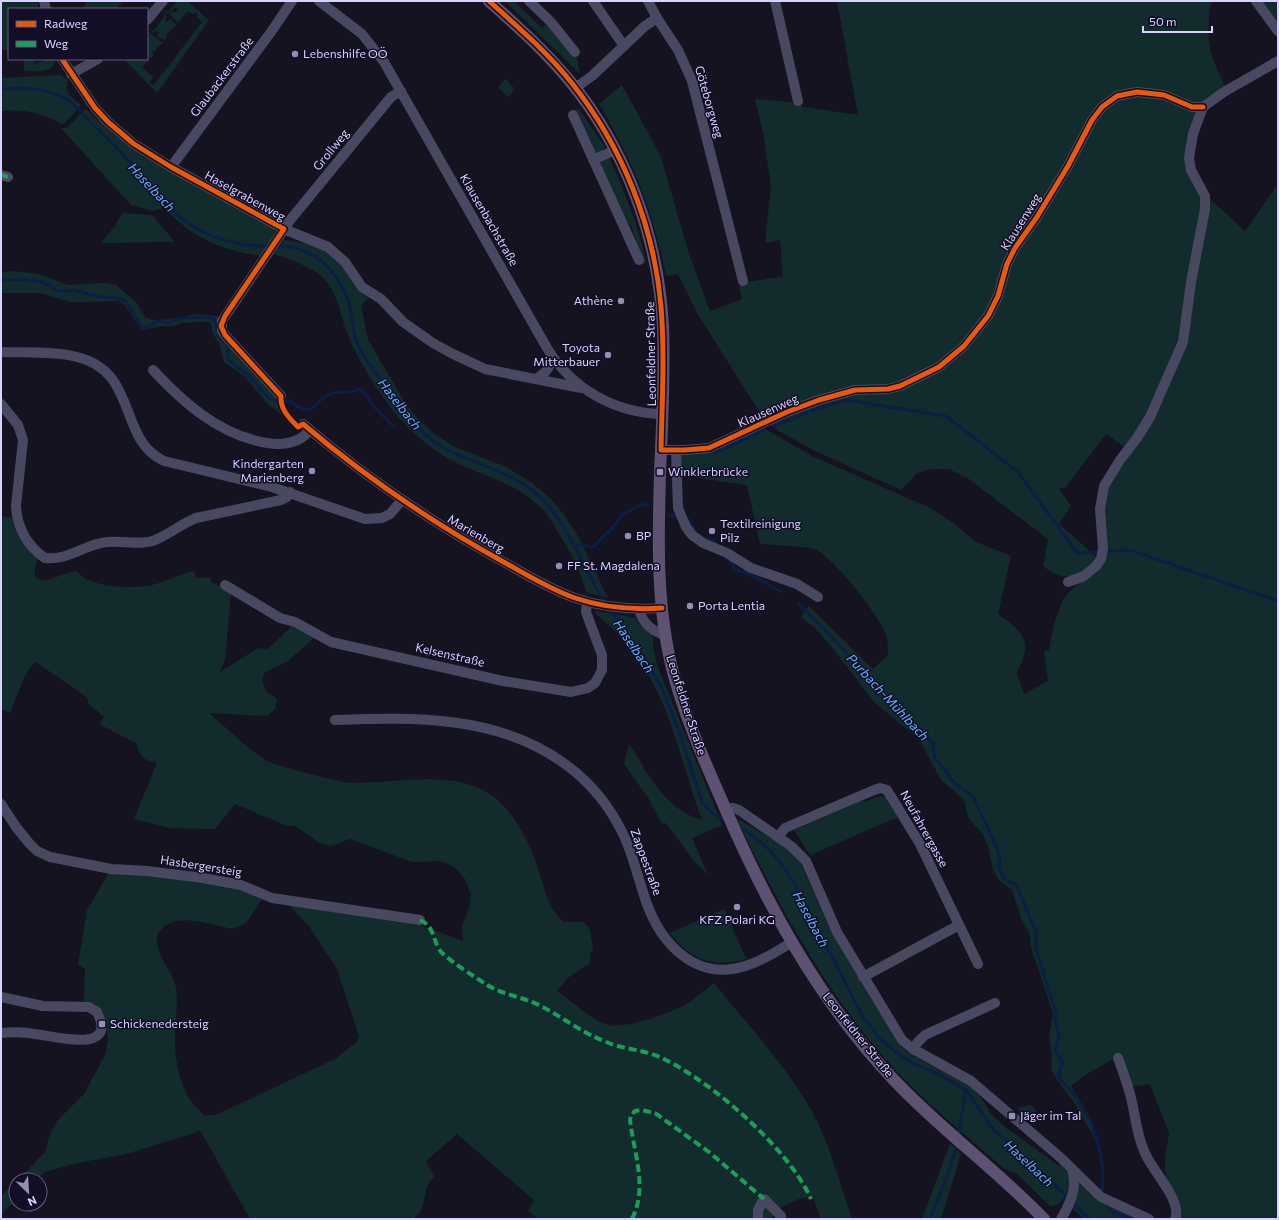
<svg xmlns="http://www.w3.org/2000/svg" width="1279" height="1220" viewBox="0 0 1279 1220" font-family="Commissioner,sans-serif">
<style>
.green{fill:#122c2d}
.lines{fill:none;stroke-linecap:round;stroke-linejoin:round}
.stream{stroke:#0b1f44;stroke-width:3}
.minor{stroke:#494861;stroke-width:10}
.major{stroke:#5d5272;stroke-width:12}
.quiet{stroke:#1a9f57;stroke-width:4;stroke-dasharray:8 4;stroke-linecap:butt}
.cycleway-casing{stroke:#120e25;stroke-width:8}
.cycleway{stroke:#e8590c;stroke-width:5}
.poi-dot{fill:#948fb1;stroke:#120e25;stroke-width:1.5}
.labels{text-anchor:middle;stroke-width:3;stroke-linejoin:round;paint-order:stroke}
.poi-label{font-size:12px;fill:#d8d2ff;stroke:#120e25;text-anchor:start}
.street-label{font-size:12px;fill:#d8d2ff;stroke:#120e25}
.water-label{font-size:13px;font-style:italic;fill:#60b4ff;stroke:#120e25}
</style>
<rect width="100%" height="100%" fill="#161320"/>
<g class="green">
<polygon points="1,1 37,1 39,9 9,9 9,51 1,49"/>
<polygon points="88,1 121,1 122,2 117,9 86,9 84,6"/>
<polygon points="177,1 187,1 209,20 157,93 125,60 147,59 149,60 142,67 153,77 150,82 153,85 158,80 202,22 197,17 198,15 195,12 193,14 188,11 178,22 170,15 173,11 175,13 178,10 175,7 168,14 162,9 168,12"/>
<polygon points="505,1 514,1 542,28 547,23 572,54 577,57 580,74"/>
<path d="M837 1H1213C1209 7 1209 13 1209 19 1206 50 1214 62 1226 88L1198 106 1171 95 1115 94 1081 134 1027 228 991 306 954 353 902 383 861 387 764 419 697 313 678 274 666 276C653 210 633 161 599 104L622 85 661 157 688 251 710 311 742 299 739 283 783 277 780 240 765 243 771 187 764 137 755 99 791 102 804 107 858 115Z"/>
<polygon points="1258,1 1278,1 1278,18 1272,20"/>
<polygon points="161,11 167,16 165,20 168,22 170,19 176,25 170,31 170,33 168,32 165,41 157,36 159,33 156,30 154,33 147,27 153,31 165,16"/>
<polygon points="147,31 163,43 156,48 157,51 155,50 152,53 154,55 151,58 147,56 147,38 150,35"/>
<path d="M24 59H32L35 64 48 59H54C56 74 34 71 24 71Z"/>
<path d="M61 75 68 80C63 93 72 97 81 105L65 123 61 124C41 112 24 109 1 111V78Z"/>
<polygon points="505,79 515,89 508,97 498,87"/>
<path d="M1125 95 1159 97 1196 112 1187 148 1203 198 1183 335 1150 414 1126 448 1106 434 1066 487 1059 489 1071 506 1059 524 1099 559C1081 578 1064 583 1043 566L1048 539 969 479 949 469H932L917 473 901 490 813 450 779 431 768 423 843 395 891 391 974 339 1013 259 1100 111Z"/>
<polygon points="579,109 605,147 600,153 595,153 574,111"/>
<path d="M84 110H87L97 120H102L275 229 274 237 260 256C220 250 192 237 164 208L152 211 131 205 61 128H67Z"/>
<path d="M607 158 610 159C625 193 639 226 646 262L643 264 631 225 626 223 600 166 601 162Z"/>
<path d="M1278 184V1219H1178L1165 1171V1158L1169 1133 1150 1084 1130 1087 1120 1055 1087 1074 1071 1086 1089 1116 1099 1140 1094 1137 1073 1101 1059 1083 1051 1069 1052 1057 1049 1037 1053 1013 1031 947 1029 933 1021 918 1012 890 999 880 993 870 989 848 983 835 968 817 964 800 941 780 919 739 875 703 834 650 816 629 801 617 809 606 873 669 888 655C888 649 888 643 887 637 881 617 834 558 815 549 806 546 772 545 760 544L747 485 684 476 678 456 679 454 762 427 812 456 932 509 952 522 976 542 1011 556 998 614C1025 633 1033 641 1017 673L1024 694 1048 681 1044 651 1049 650 1054 624 1063 599 1075 586 1100 567 1105 492 1177 361 1208 197 1245 231Z"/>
<polygon points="122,213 152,215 175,242 101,243 115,226"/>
<path d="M284 240C302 242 325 245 339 260 350 272 354 290 369 298L361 305 368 340 403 399 417 418 433 433 453 446 506 467 531 482 551 499 565 516 579 538 608 598 586 592C582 574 573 558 564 542 558 533 553 522 547 514 524 486 486 477 455 462 437 453 419 439 405 424 385 404 358 361 348 335 341 318 339 297 327 282 315 268 292 260 274 254Z"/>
<polygon points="12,271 39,274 68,285 105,283 116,285 136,302 145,317 152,320 171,319 196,314 217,316 278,398 278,404 291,422 267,403 244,376 224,362 220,345 212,332 211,323 203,322 180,323 175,326 161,326 142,330 124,305 119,301 80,302 70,302 40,293 1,293 1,272"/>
<path d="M1 516 12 518 38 557C23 600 64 570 77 571 88 589 140 590 159 583 171 579 182 574 194 571L196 578 212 577 210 581 231 593 225 659 219 673 258 648 268 649 293 625 314 638 288 661 264 673 262 681 267 692 277 699 275 709 267 716 209 713C228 729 246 748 267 761 272 765 344 783 351 783 395 784 445 770 485 791 511 805 530 842 538 869 545 889 548 909 564 922H583L590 929 593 949 590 954V963L569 977 557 991C573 1002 588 1017 605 1024 622 1031 675 1012 690 1002 698 996 706 989 714 983 746 1023 783 1062 810 1108 829 1140 839 1182 852 1218L821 1219 813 1197C801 1196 776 1206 772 1219H538L528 1211 534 1200 457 1134 426 1161 434 1176C432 1179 428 1183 427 1187 423 1199 425 1211 413 1219H250L200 1130 195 1133 126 1154 77 1163 45 1172 36 1180H18L45 1152 49 1137 57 1121 84 1094 105 1055 108 1040 104 1013 95 1004 84 1002 85 969 78 965 87 910 110 871 139 873 240 888 263 898 247 922 233 929C211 925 175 910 159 932 149 947 174 972 176 988 178 1002 176 1016 175 1031 174 1061 180 1098 206 1116L218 1114 335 1059 357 1042 359 1036 337 969 309 926 287 903 420 925 463 941 462 925 469 908 471 895 465 879 454 867 441 861 412 862 350 839 331 846 319 843 297 827 285 825 235 804 215 829 170 828 134 819 157 763C144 761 139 756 136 743L99 724 104 717 88 703V698L36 662C25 669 16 700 10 713L1 709Z"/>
<path d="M596 611 636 618 639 625 653 634V645L657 665 722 825 692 838 708 875 693 860 666 823 662 824 649 799 624 764 629 744C648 773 665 810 702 820 673 740 667 670 595 613Z"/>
<polygon points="880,796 886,797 898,817 810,855 794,830 863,800 864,802"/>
<path d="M736 818 776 841 791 852 800 862 829 927 898 1043 908 1053 970 1086 980 1096 992 1115 1004 1126 1059 1166 1061 1163C1064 1168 1068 1173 1069 1178 1070 1190 1063 1207 1050 1206L1018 1175 1003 1168C965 1134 924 1102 890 1064 824 991 779 905 736 818Z"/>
<path d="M724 909 746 959C713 969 690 959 670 933Z"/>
<polygon points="1031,1105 1036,1111 1036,1116 1028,1121 1020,1114 1018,1108"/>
<polygon points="950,1144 961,1154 941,1219 922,1219"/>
<polygon points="16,1182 16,1199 1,1215 1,1196"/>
<polygon points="1078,1182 1081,1183 1140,1219 1084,1219 1071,1207"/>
</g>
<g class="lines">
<g class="stream">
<path d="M1 89C27 88 48 87 70 101 95 127 122 151 145 178 151 185 156 193 162 200 189 232 230 247 270 246"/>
<path d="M276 246C310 244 337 269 348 300 352 310 352 322 354 332 358 351 371 366 382 382 401 408 419 436 449 451 478 465 514 473 538 495 570 525 582 567 605 603"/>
<path d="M1 281C21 278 43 278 59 292L75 290 100 297 117 298 125 301 142 327H147L157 321 168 323 182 318 208 317 213 319 216 323 218 336 228 346V359L251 378 269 399 275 401H290C315 421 312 402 330 394 336 391 342 393 349 392 353 392 357 390 361 389L376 409 394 427"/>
<polyline points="775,426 811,411 846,400 946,416 1018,472 1077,553 1130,550 1278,601"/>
<polyline points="715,453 763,431"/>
<polyline points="670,515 679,517"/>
<polyline points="686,518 690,522 695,532"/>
<polyline points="704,538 716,543"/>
<polyline points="573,544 591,547 595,546 602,537 611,530 623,514 643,504 648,506"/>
<polyline points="728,558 735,569 755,577 781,592"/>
<path d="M798 603 831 636 903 716 921 729 933 744 935 760C945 765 946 775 954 782 960 789 968 791 974 798L997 849 1000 859 999 866 1001 873 1005 880 1016 884 1036 932V949L1056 1013 1055 1020 1059 1036 1055 1051 1063 1062 1059 1073V1078L1072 1092 1091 1122 1097 1139 1103 1168 1102 1194"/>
<polyline points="609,609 644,657 662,688 679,731 703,804 714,814 727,821"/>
<path d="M737 826C761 839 775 854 790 876L862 1015 880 1039 899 1054 914 1064 938 1074 966 1090 992 1128 1053 1183 1089 1219"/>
<polyline points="958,1136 966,1090"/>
<polyline points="1106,1203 1112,1212 1132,1219"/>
<polyline points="930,1219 948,1174 957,1144"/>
</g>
<g class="minor">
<polyline points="44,1 46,9"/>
<path d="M319 1 362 34 384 62 547 348C572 389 615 413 662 414"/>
<polyline points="529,1 551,22 575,52"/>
<polyline points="593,1 624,46"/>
<polyline points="648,1 657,18"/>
<polyline points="775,1 798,101"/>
<polyline points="1256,1 1278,31"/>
<polyline points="147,20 163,1"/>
<polyline points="62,59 95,108 108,122 134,144 171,167 284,229 328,247 345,262 362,287 381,299 403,322 433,343 451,353 485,369 581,388"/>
<polyline points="71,74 98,59"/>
<polyline points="575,88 592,76 645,26 657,18 678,50 692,81 743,281"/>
<polyline points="573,115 639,260"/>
<polyline points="593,160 615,150"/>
<polyline points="171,167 271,32 292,1"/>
<polyline points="1,175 8,177"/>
<path d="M1 352C26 353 53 351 77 357 139 372 117 439 164 461L272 487 365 519 382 518 390 514 402 500"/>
<path d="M153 370C168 386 183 401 201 414 227 433 285 461 310 430"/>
<path d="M535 379C546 374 552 366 551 354"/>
<polyline points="281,396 225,335 222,331 222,321 291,219 391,97 401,91"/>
<path d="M1 404 18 425 23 440 16 506C17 527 27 546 45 558 68 561 85 544 107 542 122 540 141 546 155 540 170 534 181 524 196 518L281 500 287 497 290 492"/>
<path d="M303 424C364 476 430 521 500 560 524 573 549 589 575 598 604 608 632 610 662 608"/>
<polyline points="661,450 685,450 709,448 787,412 819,400 855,390 888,389 900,386 939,367 964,346 988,316 998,296 1007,264 1015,248 1037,217 1068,166 1092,120 1102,107 1117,96 1137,92 1164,95 1192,107 1203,107"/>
<polyline points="676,450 678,508 686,527 692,535 703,543 727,553 751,568 797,584 818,597"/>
<polyline points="1068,582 1084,576 1096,566 1101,559 1103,549 1100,509 1104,486 1120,460 1137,438 1150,417 1183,342 1191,282 1205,209 1205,196 1191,170 1189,158 1193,134 1203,107 1224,92 1278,61"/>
<polyline points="225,585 280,618 295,622 331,642 503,681 571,692 588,688 595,683 602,670 602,655 586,612 587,602"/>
<path d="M639 609C643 625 652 630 666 636"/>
<path d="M335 720C414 717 498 715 565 764 590 782 611 808 624 836 634 858 639 882 647 904 660 940 690 975 732 969 754 966 774 953 792 942"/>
<polyline points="1,804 16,827 29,843 37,851 50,857 111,869 147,871 203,878 241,885 272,898 420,920"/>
<polyline points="725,809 733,808 739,810 791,846 806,861 837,932 902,1040 913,1049 971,1081 1061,1158 1101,1197 1149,1219"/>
<polyline points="778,837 785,828 874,790 880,788 887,790 920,844 978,964"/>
<polyline points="863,977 959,925"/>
<path d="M1 997 43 1006 89 1007 97 1012C119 1055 54 1036 35 1034 24 1032 12 1032 1 1033"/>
<polyline points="913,1049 917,1043 925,1035 995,1003"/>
<path d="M1118 1058C1123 1072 1129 1087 1132 1102 1136 1121 1138 1141 1148 1159 1156 1174 1182 1202 1175 1219"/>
<polyline points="758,1219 758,1210 764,1199 781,1216"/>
<path d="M1061 1219C1070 1204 1078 1187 1072 1170"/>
</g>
<path class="major" d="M489 1C517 26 545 51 569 80 626 149 658 236 663 326 665 375 662 424 660 473 658 541 656 609 674 676 686 719 704 760 722 801 765 902 818 1000 894 1080 941 1130 997 1170 1044 1219"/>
<g class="quiet">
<polyline points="1,175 8,177"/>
<path d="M420 920C434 926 432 937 439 949 444 958 477 978 487 985 504 995 523 997 541 1006 562 1017 581 1032 604 1041 623 1050 645 1049 664 1059 713 1083 789 1149 811 1199"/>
<path d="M632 1219C648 1187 634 1154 630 1120L631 1115 635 1111 641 1110 655 1113 709 1152 764 1199"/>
</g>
<defs>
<g id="cycleway">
<path d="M489 1C518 27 547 52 571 82 622 146 654 225 661 307 665 354 662 402 661 450H685L709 448 787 412 819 400 855 390 888 389 900 386 939 367 964 346 988 316 998 296 1007 264 1015 248 1037 217 1068 166 1092 120 1102 107 1117 96 1137 92 1164 95 1192 107H1203"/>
<path d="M62 59 95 108 108 122 134 144 171 167 284 229 225 316 221 326 225 335 281 396C280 409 289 418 298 427L303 424C364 476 430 521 500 560 524 573 549 589 575 598 604 608 632 610 662 608"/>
</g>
</defs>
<use href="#cycleway" class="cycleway-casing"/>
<use href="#cycleway" class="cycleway"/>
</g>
<g class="poi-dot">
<circle cx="295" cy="54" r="4"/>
<circle cx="621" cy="301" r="4"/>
<circle cx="608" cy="355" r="4"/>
<circle cx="312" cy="471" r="4"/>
<rect x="656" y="468" width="8" height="8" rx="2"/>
<circle cx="712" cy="531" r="4"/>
<circle cx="628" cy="536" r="4"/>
<circle cx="559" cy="566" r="4"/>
<circle cx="690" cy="606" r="4"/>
<circle cx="737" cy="907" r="4"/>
<rect x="98" y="1020" width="8" height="8" rx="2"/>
<rect x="1008" y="1112" width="8" height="8" rx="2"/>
</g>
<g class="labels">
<g class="poi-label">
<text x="303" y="58">Lebenshilfe OÖ</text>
<text x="613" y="305" text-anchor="end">Athène</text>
<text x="600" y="352" text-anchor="end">Toyota<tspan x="600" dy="14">Mitterbauer</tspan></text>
<text x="304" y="468" text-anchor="end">Kindergarten<tspan x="304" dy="14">Marienberg</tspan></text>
<text x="668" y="476">Winklerbrücke</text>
<text x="720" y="528">Textilreinigung<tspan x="720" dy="14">Pilz</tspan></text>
<text x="636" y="540">BP</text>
<text x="567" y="570">FF St. Magdalena</text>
<text x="698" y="610">Porta Lentia</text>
<text x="737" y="924" text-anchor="middle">KFZ Polari KG</text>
<text x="110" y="1028">Schickenedersteig</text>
<text x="1020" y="1120">Jäger im Tal</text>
</g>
<g class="street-label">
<text transform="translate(222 77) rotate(-53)" y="4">Glaubackerstraße</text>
<text transform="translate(709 102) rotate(74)" y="4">Göteborgweg</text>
<text transform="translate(331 150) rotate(-51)" y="4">Grollweg</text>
<text transform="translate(245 196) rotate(29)" y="4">Haselgrabenweg</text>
<text transform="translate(489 220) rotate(60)" y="4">Klausenbachstraße</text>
<text transform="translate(1021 222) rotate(-58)" y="4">Klausenweg</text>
<text transform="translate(651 354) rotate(-91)" y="4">Leonfeldner Straße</text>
<text transform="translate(768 411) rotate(-24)" y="4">Klausenweg</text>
<text transform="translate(476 534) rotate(30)" y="4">Marienberg</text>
<text transform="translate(450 655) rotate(13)" y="4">Kelsenstraße</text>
<text transform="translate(686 705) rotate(72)" y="4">Leonfeldner Straße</text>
<text transform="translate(924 829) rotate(61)" y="4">Neufahrergasse</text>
<text transform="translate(646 862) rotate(70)" y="4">Zappestraße</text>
<text transform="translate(201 866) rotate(9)" y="4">Hasbergersteig</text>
<text transform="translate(858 1035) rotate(51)" y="4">Leonfeldner Straße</text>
</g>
<g class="water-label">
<text transform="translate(152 187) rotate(47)" y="5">Haselbach</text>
<text transform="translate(400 404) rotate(52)" y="5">Haselbach</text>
<text transform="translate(634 646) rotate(56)" y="5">Haselbach</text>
<text transform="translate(888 697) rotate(47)" y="5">Purbach-Mühlbach</text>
<text transform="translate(811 919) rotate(62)" y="5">Haselbach</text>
<text transform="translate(1029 1163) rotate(43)" y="5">Haselbach</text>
</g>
</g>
<rect width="1279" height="1220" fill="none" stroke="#d8d2ff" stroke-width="4"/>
<rect x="8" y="8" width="140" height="52" fill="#120e25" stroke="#615c7c"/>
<rect x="16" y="21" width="20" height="6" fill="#e8590c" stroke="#615c7c"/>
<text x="44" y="28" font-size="12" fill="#d8d2ff">Radweg</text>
<rect x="16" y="41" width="20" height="6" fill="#1a9f57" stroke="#615c7c"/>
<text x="44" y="48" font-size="12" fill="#d8d2ff">Weg</text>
<g transform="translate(28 1192) rotate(155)"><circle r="19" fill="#120e25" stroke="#615c7c"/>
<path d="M0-3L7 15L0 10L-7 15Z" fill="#948fb1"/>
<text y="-6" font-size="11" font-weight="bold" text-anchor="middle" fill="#d8d2ff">N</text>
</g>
<path d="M1143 26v6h69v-6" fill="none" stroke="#d8d2ff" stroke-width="2"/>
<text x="1149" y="26" font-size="12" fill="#d8d2ff" stroke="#120e25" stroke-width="3" paint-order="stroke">50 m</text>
</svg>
